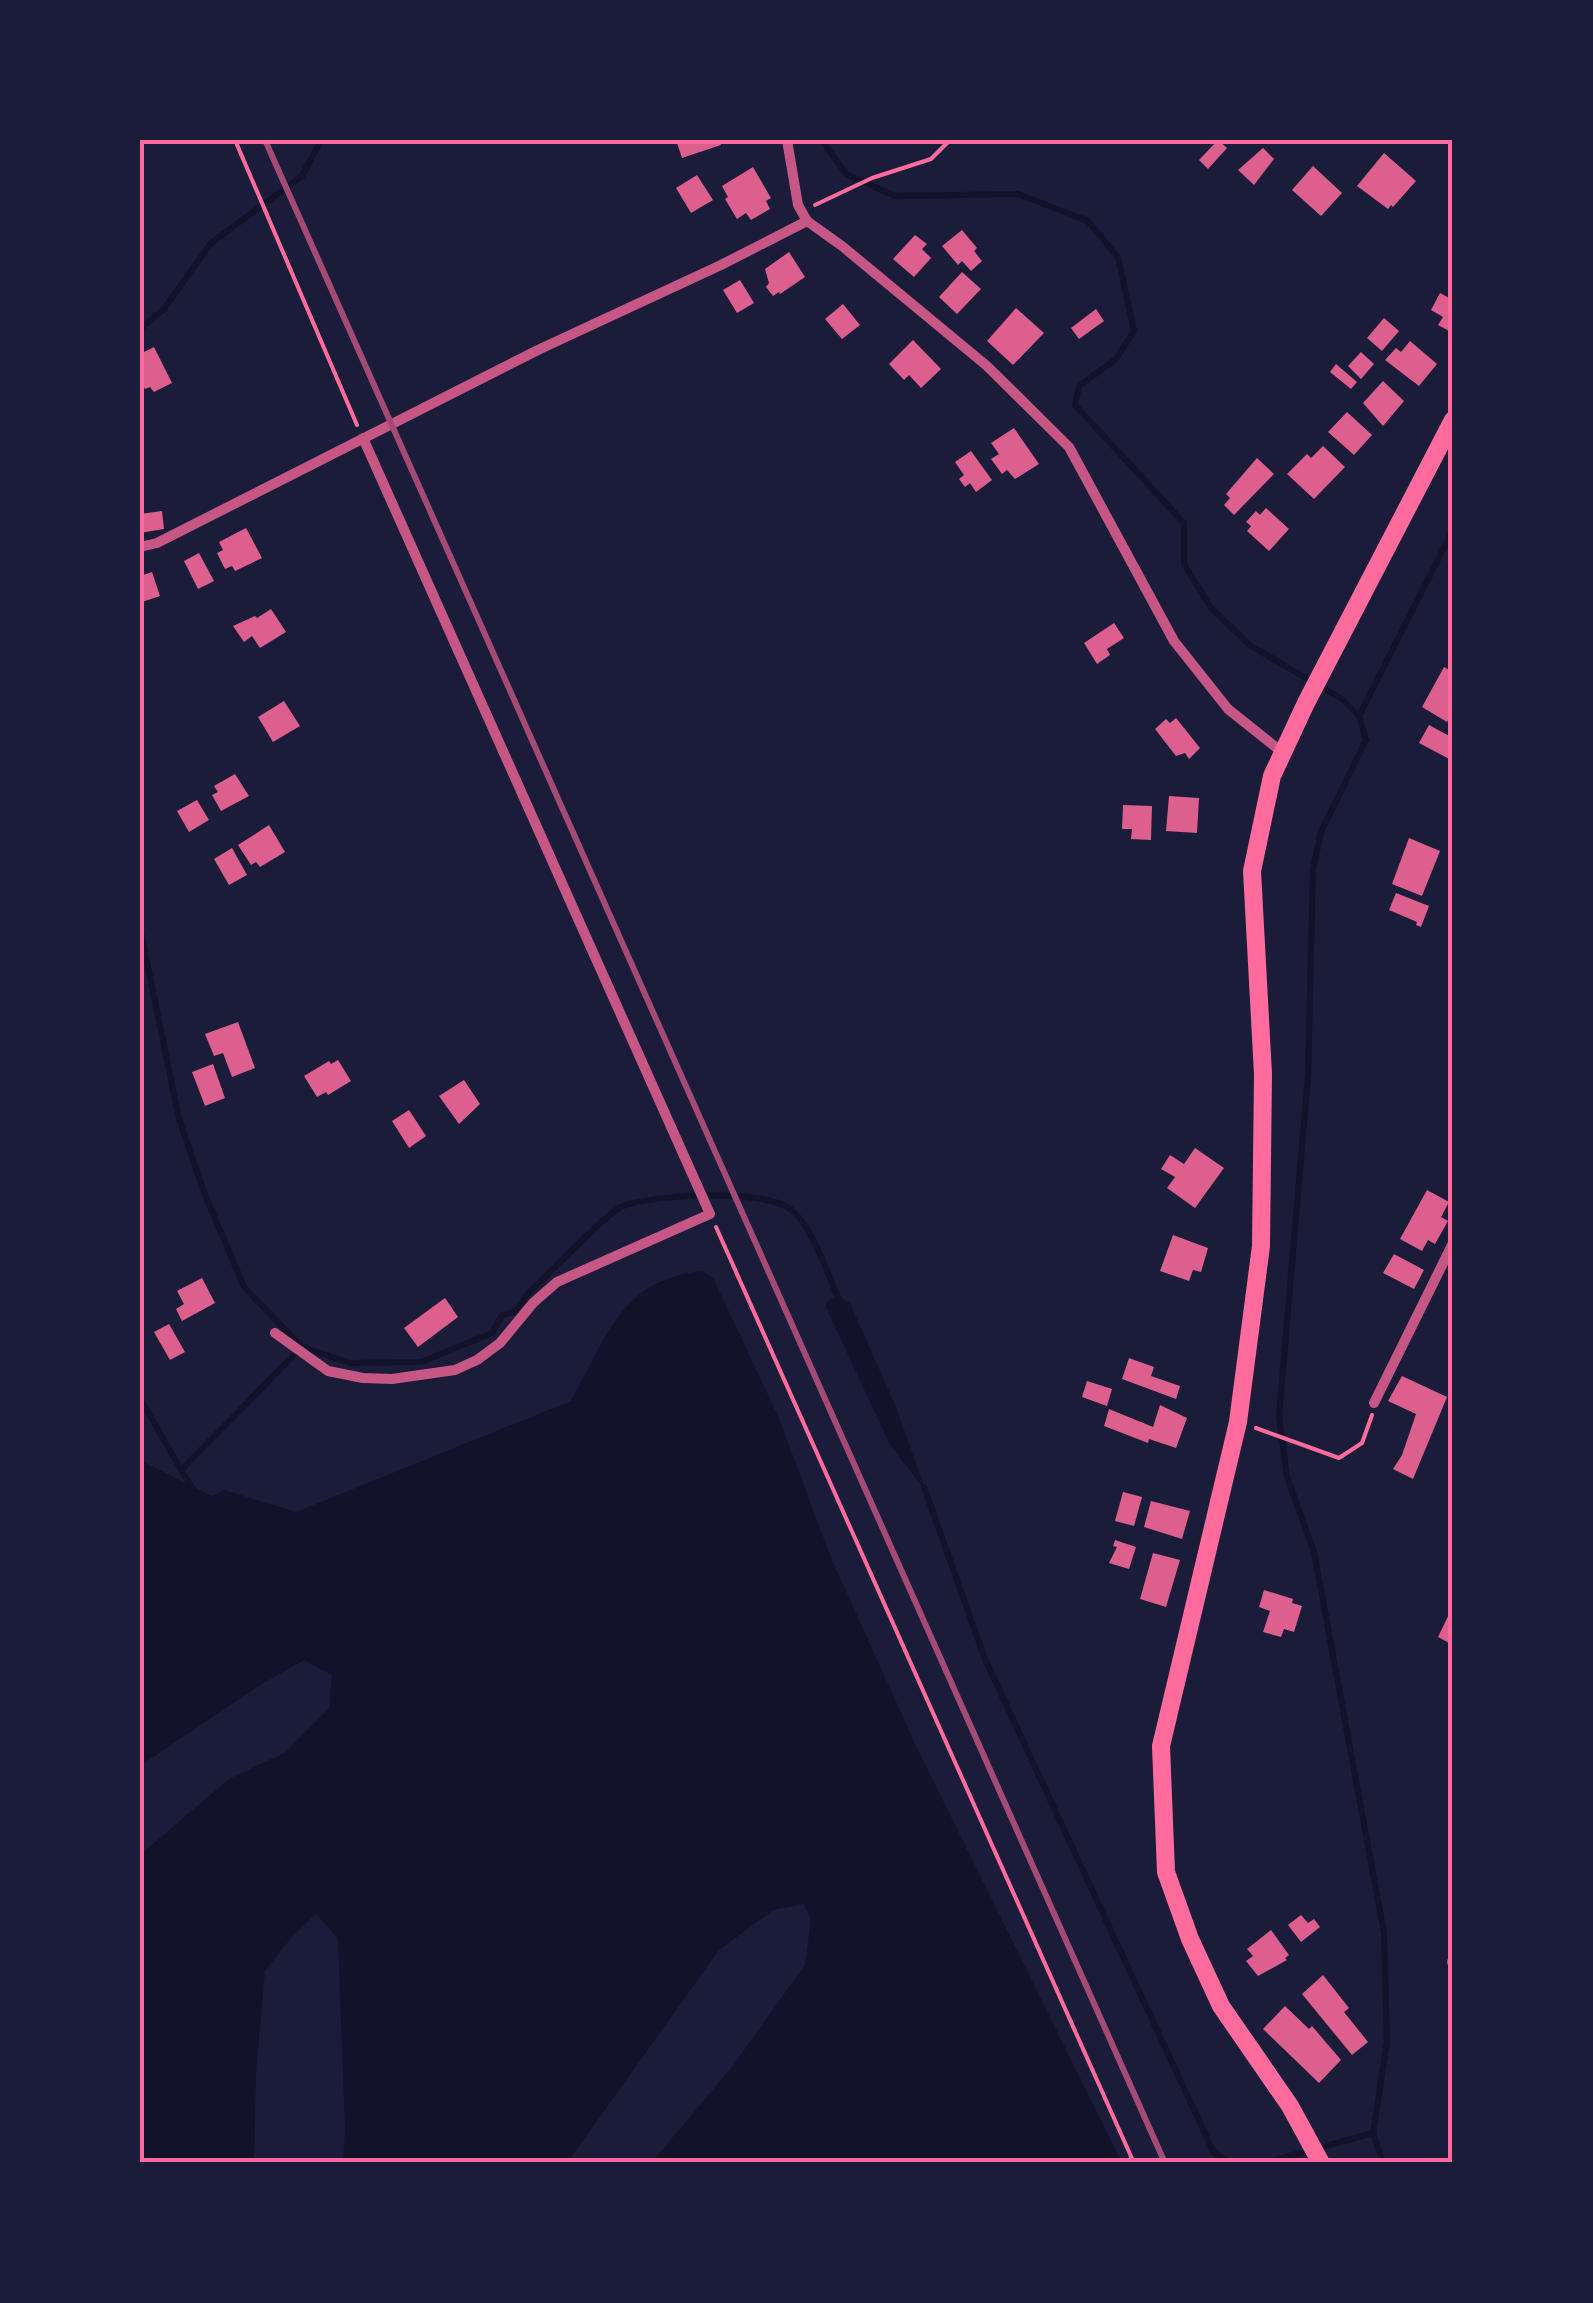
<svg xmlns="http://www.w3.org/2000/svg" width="1593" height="2303" viewBox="0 0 1593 2303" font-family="Karla,sans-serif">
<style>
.water{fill:#12122b}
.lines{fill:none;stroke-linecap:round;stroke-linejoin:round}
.stream{stroke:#12122b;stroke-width:6}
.building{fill:#dd5f8e}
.path{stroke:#ff6b9d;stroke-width:4}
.minor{stroke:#c65784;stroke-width:10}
.secondary{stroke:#ff6b9d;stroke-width:18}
.rail{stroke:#a44b75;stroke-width:6}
.neatline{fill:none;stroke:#ff6b9d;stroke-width:4}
</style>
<rect width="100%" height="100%" fill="#1b1b3a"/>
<g class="water">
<path d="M702 1271 713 1278 778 1416 831 1558 916 1746 1122 2163H651L732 2067 805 1965 811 1919 804 1904 773 1910 719 1950 567 2163H343L345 2129 338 1938 316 1914 291 1938 265 1971 256 2072 254 2163H140V1855L229 1779 286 1752 329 1708 332 1675 304 1660 257 1687 140 1766V1460L212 1496 224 1490 296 1512 571 1401C607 1338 619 1280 702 1271Z"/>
<polygon points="837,1296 850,1303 896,1407 926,1492 889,1443 826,1307 828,1301"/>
</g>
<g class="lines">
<g class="stream">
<polyline points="822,140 846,174 895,196 1018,194 1088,221 1118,257 1134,331 1116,359 1079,386 1075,405 1184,523 1184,564 1211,608 1251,646 1342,699 1359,716 1366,740 1321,832 1313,869 1308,1076 1279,1416 1287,1477 1314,1552 1384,1933 1387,2042 1373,2133 1383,2163"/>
<polyline points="140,329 164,309 211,243 302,176 321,140"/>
<polyline points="1359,716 1453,530"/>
<polyline points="140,928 179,1119 204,1192 244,1287 302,1347 181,1470 193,1489"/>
<path d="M302 1347 350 1363 421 1362 492 1333 502 1315 515 1312 527 1295C545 1278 606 1213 623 1206 656 1194 771 1187 795 1213 817 1237 827 1274 840 1302"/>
<polyline points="140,1398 181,1470"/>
<polyline points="924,1487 985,1659 1214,2153 1233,2163"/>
<polyline points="1264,2163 1373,2133"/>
</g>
</g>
<g class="building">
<polygon points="676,140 719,140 721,145 682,158"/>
<polygon points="1218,140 1227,148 1208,169 1199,160"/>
<polygon points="1263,148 1274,159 1254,185 1238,170"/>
<polygon points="1384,153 1416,181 1393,207 1391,205 1388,209 1357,186"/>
<polygon points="1313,166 1342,193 1321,216 1292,190"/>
<polygon points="753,167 771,198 766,201 770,209 751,220 746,213 737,219 725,199 728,197 722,186"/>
<polygon points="697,175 713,200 691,213 676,188"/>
<polygon points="962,230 977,248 974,251 982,261 971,271 962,261 958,265 942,246"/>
<polygon points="915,235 927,244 922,249 931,258 914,277 893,259"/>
<polygon points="789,252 805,277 780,294 779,292 773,296 766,287 769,283 765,269"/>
<polygon points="962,272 981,289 957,314 939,297"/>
<polygon points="740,280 754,303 737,313 723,290"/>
<polygon points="1440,293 1453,300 1453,333 1438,325 1443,317 1431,310"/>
<polygon points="843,304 860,325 842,339 825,319"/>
<polygon points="1016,308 1044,333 1013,365 987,341"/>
<polygon points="1096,309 1104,321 1079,339 1071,328"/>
<polygon points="1384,318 1399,331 1382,351 1367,338"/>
<polygon points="913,340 941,369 921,388 909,375 904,380 889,364"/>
<polygon points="1410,341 1437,364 1419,386 1385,360 1396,348 1401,352"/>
<polygon points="154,347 172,383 154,392 150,387 145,389 140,380 140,354"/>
<polygon points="1361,352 1374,364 1361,379 1348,366"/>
<polygon points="1336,364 1357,382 1351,389 1330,372"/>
<polygon points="1383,381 1404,401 1383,426 1363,403"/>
<polygon points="1347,412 1372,435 1354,455 1328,432"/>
<polygon points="1014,428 1039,464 1015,479 1007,470 1002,474 991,459 999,454 991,443"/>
<polygon points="1323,446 1345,467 1314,499 1287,474 1307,454 1311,458"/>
<polygon points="971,451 992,480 976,492 970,483 965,487 959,479 964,475 955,462"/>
<polygon points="1257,458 1274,474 1234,515 1224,505 1230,498 1226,494"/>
<polygon points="1266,508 1289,529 1269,551 1247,531 1251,526 1246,522 1256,511 1260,515"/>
<polygon points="162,511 164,529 140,533 140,514"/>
<polygon points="246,528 262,558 235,571 232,566 225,569 217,553 223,550 219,542"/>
<polygon points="199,553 214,581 198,589 184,561"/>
<polygon points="152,572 160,596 142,602 140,576"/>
<polygon points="271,609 286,632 260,648 252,636 244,642 233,626 255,616 257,618"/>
<polygon points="1114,623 1124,638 1107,649 1110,655 1097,664 1084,643"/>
<polygon points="1444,667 1453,672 1453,711 1447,722 1422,707"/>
<polygon points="284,701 300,726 273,742 258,717"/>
<polygon points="1176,718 1200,748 1189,759 1185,753 1176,756 1155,729 1166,719 1170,723"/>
<polygon points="1429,725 1453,738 1453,761 1419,743"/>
<polygon points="235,774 249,796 221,811 212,795 218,792 214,786"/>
<polygon points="1169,796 1199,798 1197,833 1166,831"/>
<polygon points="197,800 209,820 189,832 177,811"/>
<polygon points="1123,805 1152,806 1151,840 1131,839 1132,829 1122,829"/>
<polygon points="269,825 285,852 260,867 256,862 251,865 238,845"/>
<polygon points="1409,838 1440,851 1422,896 1392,884"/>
<polygon points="232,848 247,875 229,885 214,859"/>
<polygon points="1396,893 1429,906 1421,927 1416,925 1417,922 1389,910"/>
<polygon points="238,1022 255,1068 232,1077 223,1053 214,1056 205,1034"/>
<polygon points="338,1060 351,1081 328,1095 326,1092 317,1097 304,1076 329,1061 331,1064"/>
<polygon points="213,1064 225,1098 205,1106 192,1072"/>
<polygon points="464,1080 480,1104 459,1124 439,1096"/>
<polygon points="409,1110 426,1136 409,1148 392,1121"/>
<polygon points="1195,1148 1224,1168 1195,1208 1167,1188 1175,1177 1161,1169 1170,1155 1184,1164"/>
<polygon points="1427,1190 1449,1202 1441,1217 1448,1221 1435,1244 1428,1240 1422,1251 1400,1239"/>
<polygon points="1173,1235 1208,1248 1201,1272 1193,1270 1189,1281 1160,1271"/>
<polygon points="1394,1254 1424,1270 1414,1289 1383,1273"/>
<polygon points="202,1278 215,1303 182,1321 176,1309 184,1304 177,1291"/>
<polygon points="445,1298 458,1317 418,1347 404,1328"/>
<polygon points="169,1324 185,1352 170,1360 154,1332"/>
<polygon points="1129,1358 1154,1367 1151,1376 1180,1386 1176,1399 1122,1379"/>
<polygon points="1402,1376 1447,1397 1413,1479 1393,1469 1402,1455 1416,1414 1388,1401"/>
<polygon points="1087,1381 1112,1389 1107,1406 1082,1397"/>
<polygon points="1160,1405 1187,1418 1176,1448 1149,1439 1148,1443 1104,1426 1109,1409 1153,1427"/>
<polygon points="1123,1492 1142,1497 1134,1526 1115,1521"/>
<polygon points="1151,1501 1190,1511 1182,1539 1144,1527"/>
<polygon points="1115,1540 1136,1547 1129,1569 1109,1563 1117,1547 1113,1546"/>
<polygon points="1153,1553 1180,1560 1166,1607 1140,1599"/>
<polygon points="1264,1590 1293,1599 1292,1603 1302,1606 1294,1632 1284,1629 1281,1637 1263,1632 1270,1611 1259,1607"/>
<polygon points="1453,1606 1453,1645 1438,1637"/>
<polygon points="1301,1915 1308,1923 1314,1919 1320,1927 1301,1942 1288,1925"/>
<polygon points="1271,1930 1289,1955 1285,1958 1287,1960 1258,1976 1246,1961 1253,1956 1247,1949"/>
<polygon points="1323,1975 1349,2008 1344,2012 1368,2042 1352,2055 1302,1994"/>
<polygon points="1285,2006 1309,2029 1312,2026 1341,2060 1319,2083 1263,2029"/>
</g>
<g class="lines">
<g class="path">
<polyline points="235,140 357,425"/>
<polyline points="815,205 872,178 931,159 950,140"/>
<polyline points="716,1227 1134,2163"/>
<polyline points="1256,1428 1339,1458 1362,1443 1372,1415"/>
</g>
<g class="minor">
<polyline points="787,140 798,205 807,221 842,246 987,366 1069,447 1174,641 1228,709 1283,753"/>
<polyline points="140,547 157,543 540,349 721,265 807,221"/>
<polyline points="275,1333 328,1371 363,1378 392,1379 455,1370 477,1360 500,1343 533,1303 557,1282 710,1214 363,438"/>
<polyline points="1374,1403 1453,1243"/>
<polyline points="1452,1962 1453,1960"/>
</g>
<polyline class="secondary" points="1321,2163 1290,2106 1221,2006 1190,1939 1166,1872 1161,1746 1238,1422 1261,1246 1263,1074 1252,871 1272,776 1306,703 1453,420"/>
<polyline class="rail" points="265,140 1165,2163"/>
</g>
<rect width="1593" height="2303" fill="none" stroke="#1b1b3a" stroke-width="285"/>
<rect x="142" y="142" width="1308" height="2018" class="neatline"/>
</svg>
